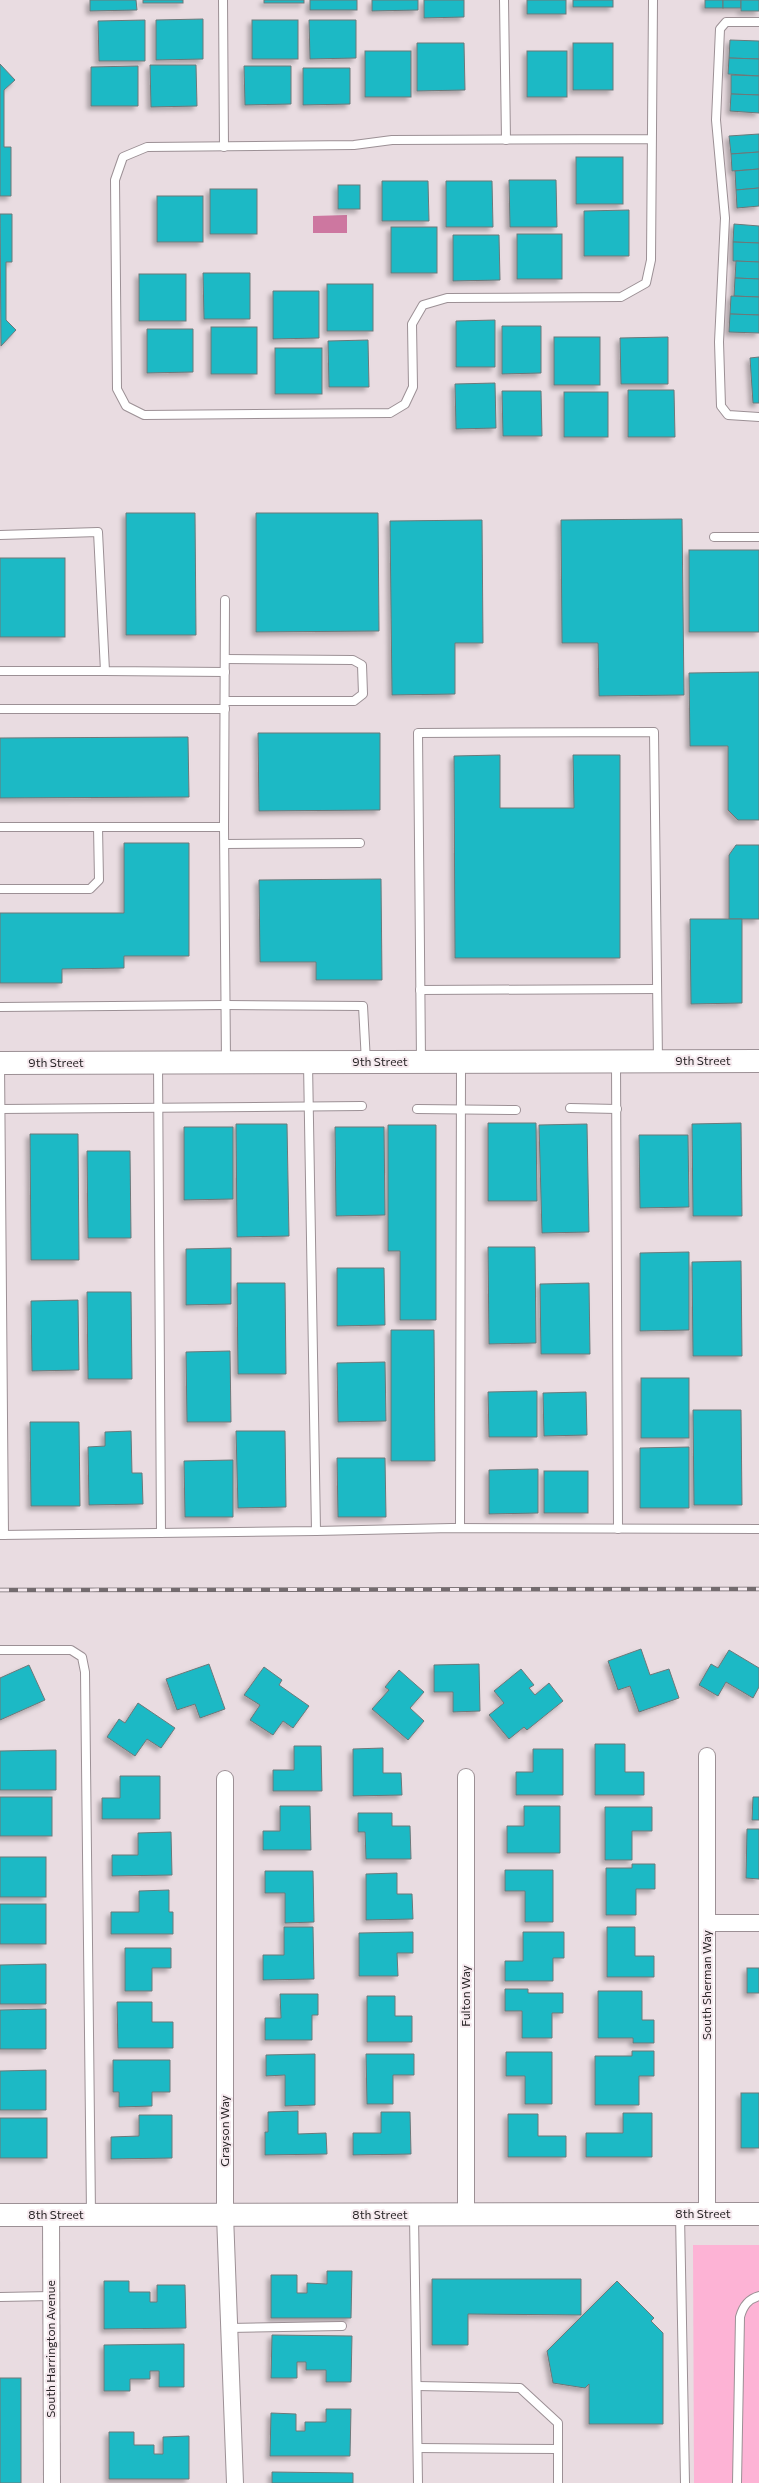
<svg xmlns="http://www.w3.org/2000/svg" width="759" height="2483" viewBox="0 0 759 2483" font-family="Commissioner,sans-serif">
<style>
.green{fill:#fdb3d5}
.water{fill:#cd77a0}
.building{fill:#1fb9c5;stroke:#6c7879;filter:url(#shadow)}
.lines{fill:none;stroke-linecap:round;stroke-linejoin:round}
.lane-casing{stroke:#9c9095;stroke-width:10}
.street-casing{stroke:#9c9095;stroke-width:18}
.secondary-casing{stroke:#9c9095;stroke-width:24}
.lane{stroke:#fff;stroke-width:8}
.street{stroke:#fff;stroke-width:16}
.secondary{stroke:#fff;stroke-width:22}
.rail-casing{stroke:#736b6e;stroke-width:4.5}
.rail{stroke:#f6eaef;stroke-width:3;stroke-dasharray:9;stroke-linecap:butt}
.labels{text-anchor:middle;stroke-width:4;stroke-linejoin:round;paint-order:stroke}
.street-label{font-size:12px;fill:#292527;stroke:#f6eaef}
</style>
<defs>
<filter id="shadow"><feDropShadow dx="-3.5" dy="3.5" stdDeviation="2" flood-color="#0004"/></filter>
</defs>
<rect width="100%" height="100%" fill="#e9dce1"/>
<polygon class="green" points="693,2245 759,2245 759,2483 694,2483"/>
<polygon class="water" points="347,215 347,233 313,233 313,216"/>
<g class="building">
<polygon points="90,0 136,0 137,10 90,11"/>
<rect x="143" y="0" width="40" height="3"/>
<rect x="264" y="0" width="40" height="3"/>
<rect x="310" y="0" width="47" height="10"/>
<polygon points="372,0 418,0 418,10 372,11"/>
<polygon points="424,0 464,0 464,17 424,18"/>
<rect x="527" y="0" width="39" height="14"/>
<rect x="573" y="0" width="40" height="7"/>
<rect x="705" y="0" width="18" height="8"/>
<rect x="723" y="0" width="18" height="8"/>
<rect x="741" y="0" width="18" height="11"/>
<polygon points="203,19 203,59 156,60 156,20"/>
<polygon points="145,20 145,61 99,61 98,21"/>
<rect x="252" y="20" width="46" height="39"/>
<polygon points="309,20 356,20 356,58 310,59"/>
<polygon points="730,40 759,41 759,59 729,58"/>
<polygon points="417,43 464,43 465,90 417,91"/>
<rect x="573" y="43" width="40" height="47"/>
<rect x="365" y="51" width="46" height="46"/>
<rect x="527" y="51" width="40" height="46"/>
<polygon points="729,58 759,59 759,76 728,74"/>
<polygon points="0,64 15,80 4,90 4,147 11,147 11,196 0,196"/>
<polygon points="150,65 196,65 197,106 151,107"/>
<polygon points="138,66 138,106 91,106 91,67"/>
<polygon points="244,66 291,66 291,104 245,105"/>
<polygon points="303,68 350,68 350,104 303,105"/>
<polygon points="731,75 759,76 759,95 731,94"/>
<polygon points="731,94 759,95 759,113 730,111"/>
<polygon points="759,134 759,152 731,154 729,136"/>
<polygon points="759,152 759,169 732,171 731,154"/>
<rect x="576" y="157" width="47" height="47"/>
<polygon points="759,169 759,188 736,190 735,171"/>
<polygon points="509,180 556,180 557,227 510,227"/>
<polygon points="382,181 428,181 429,221 382,221"/>
<polygon points="446,181 492,181 493,227 446,227"/>
<rect x="338" y="185" width="22" height="24"/>
<polygon points="759,188 759,206 737,208 736,190"/>
<rect x="210" y="189" width="47" height="45"/>
<rect x="157" y="196" width="46" height="46"/>
<polygon points="629,210 629,256 584,256 584,211"/>
<polygon points="0,214 12,214 12,262 6,262 6,320 16,330 1,346"/>
<polygon points="734,224 759,226 759,243 733,242"/>
<rect x="391" y="227" width="46" height="46"/>
<rect x="517" y="234" width="45" height="45"/>
<polygon points="453,235 499,235 500,280 453,281"/>
<polygon points="733,242 759,243 759,262 733,261"/>
<polygon points="736,261 759,262 759,279 735,278"/>
<polygon points="203,273 250,273 250,319 204,319"/>
<rect x="139" y="274" width="47" height="47"/>
<polygon points="735,278 759,279 759,297 734,296"/>
<rect x="327" y="284" width="46" height="47"/>
<polygon points="273,291 319,291 319,338 273,339"/>
<polygon points="731,296 759,297 759,315 730,314"/>
<polygon points="730,314 759,315 759,333 729,332"/>
<polygon points="495,320 495,367 456,367 456,321"/>
<polygon points="502,326 541,326 541,373 502,374"/>
<rect x="211" y="327" width="46" height="47"/>
<polygon points="147,329 193,329 193,372 147,373"/>
<rect x="554" y="337" width="46" height="48"/>
<polygon points="668,337 668,384 621,384 620,338"/>
<polygon points="368,340 369,387 329,387 328,341"/>
<rect x="275" y="348" width="47" height="46"/>
<polygon points="759,357 759,403 753,403 750,358"/>
<polygon points="495,383 496,428 456,429 455,384"/>
<polygon points="628,390 674,390 675,437 628,437"/>
<polygon points="502,391 541,391 542,436 503,436"/>
<rect x="564" y="392" width="44" height="45"/>
<polygon points="126,513 195,513 196,635 126,635"/>
<polygon points="256,513 378,513 379,631 256,632"/>
<polygon points="682,519 684,695 599,696 598,643 562,643 561,520"/>
<polygon points="482,520 483,643 455,643 455,694 392,695 390,521"/>
<rect x="689" y="550" width="70" height="82"/>
<rect x="0" y="558" width="65" height="79"/>
<polygon points="759,672 759,820 738,820 728,810 728,746 690,746 689,673"/>
<polygon points="258,733 380,733 380,810 259,811"/>
<polygon points="188,737 189,797 0,798 0,738"/>
<polygon points="500,755 500,808 574,808 573,755 620,755 620,958 455,958 454,756"/>
<polygon points="124,843 189,843 189,956 124,956 124,968 62,969 62,983 0,983 0,913 124,913"/>
<polygon points="736,845 759,845 759,919 729,919 729,855"/>
<polygon points="381,879 382,980 316,980 316,962 260,962 259,880"/>
<polygon points="690,919 742,919 742,1003 691,1004"/>
<polygon points="488,1123 536,1123 537,1201 488,1201"/>
<polygon points="741,1123 742,1216 693,1216 692,1124"/>
<polygon points="236,1124 287,1124 289,1236 237,1237"/>
<polygon points="587,1124 589,1232 542,1233 539,1125"/>
<polygon points="388,1125 436,1125 436,1320 400,1320 400,1251 388,1251"/>
<polygon points="184,1127 233,1127 233,1199 184,1200"/>
<polygon points="335,1127 384,1127 385,1215 336,1216"/>
<polygon points="30,1134 78,1134 79,1260 31,1260"/>
<polygon points="639,1135 688,1135 689,1207 640,1208"/>
<polygon points="87,1151 130,1151 131,1238 88,1238"/>
<polygon points="488,1247 535,1247 536,1343 489,1344"/>
<polygon points="231,1248 231,1304 186,1305 186,1249"/>
<polygon points="689,1252 689,1330 640,1331 640,1253"/>
<polygon points="741,1261 742,1356 693,1356 692,1262"/>
<polygon points="337,1268 384,1268 385,1325 337,1326"/>
<polygon points="237,1283 285,1283 286,1374 238,1374"/>
<polygon points="589,1283 590,1354 541,1354 540,1284"/>
<polygon points="87,1292 131,1292 132,1379 88,1379"/>
<polygon points="78,1300 79,1370 32,1371 31,1301"/>
<polygon points="391,1330 434,1330 435,1461 391,1461"/>
<polygon points="230,1351 231,1422 187,1422 186,1352"/>
<polygon points="385,1362 386,1421 338,1422 337,1363"/>
<rect x="641" y="1378" width="48" height="60"/>
<polygon points="537,1391 537,1437 489,1437 488,1392"/>
<polygon points="586,1392 587,1435 544,1436 543,1393"/>
<polygon points="693,1410 741,1410 742,1505 694,1505"/>
<polygon points="30,1422 79,1422 80,1506 31,1506"/>
<polygon points="131,1431 132,1473 142,1473 143,1504 89,1505 88,1447 105,1446 105,1432"/>
<polygon points="236,1431 285,1431 286,1507 238,1508"/>
<polygon points="689,1447 689,1508 640,1508 640,1448"/>
<polygon points="337,1458 385,1458 386,1517 338,1517"/>
<polygon points="233,1460 233,1517 185,1517 184,1461"/>
<polygon points="538,1469 538,1513 489,1514 489,1470"/>
<rect x="544" y="1471" width="44" height="42"/>
<polygon points="641,1649 650,1675 669,1669 679,1698 639,1712 630,1686 618,1690 608,1661"/>
<polygon points="729,1650 759,1668 759,1687 753,1698 726,1682 718,1696 699,1685 711,1664 718,1668"/>
<polygon points="209,1664 225,1709 200,1718 195,1704 177,1710 166,1679"/>
<polygon points="479,1664 480,1711 453,1712 453,1692 434,1692 434,1665"/>
<polygon points="29,1665 45,1700 0,1720 0,1678"/>
<polygon points="264,1667 282,1680 279,1685 309,1706 293,1728 283,1721 273,1735 250,1720 260,1705 244,1695"/>
<polygon points="521,1669 534,1685 529,1688 535,1695 549,1683 563,1701 527,1730 524,1727 509,1739 489,1715 504,1703 494,1691"/>
<polygon points="399,1670 424,1692 410,1708 424,1721 408,1740 372,1709 389,1690 385,1687"/>
<polygon points="138,1703 175,1728 161,1748 147,1739 135,1756 107,1737 119,1719 125,1723"/>
<polygon points="595,1744 625,1744 625,1772 644,1772 644,1795 595,1795"/>
<polygon points="294,1746 321,1746 322,1791 273,1791 273,1770 294,1770"/>
<polygon points="383,1748 383,1773 401,1773 402,1795 353,1796 353,1749"/>
<polygon points="533,1749 563,1749 563,1795 516,1795 516,1772 533,1772"/>
<polygon points="56,1750 56,1790 0,1790 0,1751"/>
<polygon points="120,1776 160,1776 160,1819 102,1819 102,1798 120,1798"/>
<rect x="0" y="1797" width="52" height="39"/>
<polygon points="753,1797 759,1797 759,1820 752,1820"/>
<polygon points="280,1806 310,1806 311,1850 263,1850 263,1831 280,1831"/>
<polygon points="524,1806 560,1806 560,1853 507,1853 507,1826 524,1826"/>
<polygon points="605,1807 652,1807 652,1831 632,1831 632,1860 605,1860"/>
<polygon points="358,1813 392,1813 392,1826 410,1826 411,1859 366,1859 365,1832 358,1832"/>
<polygon points="747,1829 759,1829 759,1879 746,1878"/>
<polygon points="171,1832 172,1875 112,1876 112,1855 138,1855 138,1833"/>
<rect x="0" y="1857" width="46" height="40"/>
<polygon points="632,1864 655,1864 655,1889 636,1889 636,1915 606,1915 606,1868 632,1868"/>
<polygon points="505,1870 553,1870 553,1922 525,1922 525,1891 505,1891"/>
<polygon points="265,1871 313,1871 314,1922 285,1923 285,1893 265,1893"/>
<polygon points="397,1873 397,1894 412,1894 413,1919 366,1920 366,1874"/>
<polygon points="169,1890 169,1912 173,1912 173,1934 111,1934 111,1912 139,1912 139,1891"/>
<rect x="0" y="1904" width="46" height="40"/>
<polygon points="284,1927 313,1927 314,1979 263,1980 263,1955 284,1955"/>
<polygon points="607,1927 635,1927 635,1956 654,1956 654,1977 607,1977"/>
<polygon points="413,1932 413,1953 397,1953 398,1976 359,1976 359,1933"/>
<polygon points="523,1932 564,1932 564,1958 553,1958 553,1981 505,1981 505,1961 523,1961"/>
<polygon points="125,1948 171,1948 171,1968 152,1968 152,1991 125,1991"/>
<polygon points="46,1964 46,2004 0,2004 0,1965"/>
<rect x="747" y="1968" width="12" height="25"/>
<polygon points="505,1989 528,1989 528,1993 563,1993 563,2013 552,2013 552,2038 522,2038 522,2011 505,2011"/>
<polygon points="598,1991 642,1991 642,2020 654,2020 654,2043 633,2043 633,2038 598,2038"/>
<polygon points="280,1994 318,1994 318,2015 312,2015 312,2040 265,2040 265,2018 281,2018"/>
<polygon points="367,1996 395,1996 395,2016 412,2016 412,2042 367,2042"/>
<polygon points="117,2002 152,2002 152,2022 173,2022 173,2048 118,2048"/>
<polygon points="46,2009 46,2049 0,2049 0,2010"/>
<polygon points="632,2051 654,2051 654,2076 639,2076 639,2105 595,2105 595,2056 632,2056"/>
<polygon points="506,2052 552,2052 552,2104 525,2104 525,2076 506,2076"/>
<polygon points="315,2054 315,2105 285,2106 285,2075 266,2076 266,2055"/>
<polygon points="366,2054 414,2054 414,2075 393,2075 393,2104 367,2104"/>
<polygon points="113,2060 170,2060 170,2092 152,2092 152,2106 119,2107 119,2092 113,2092"/>
<polygon points="46,2070 46,2110 0,2110 0,2071"/>
<rect x="741" y="2093" width="18" height="55"/>
<polygon points="298,2111 298,2134 326,2133 327,2154 265,2155 265,2132 268,2132 268,2112"/>
<polygon points="381,2112 410,2112 411,2154 353,2155 353,2133 381,2133"/>
<polygon points="623,2113 652,2113 652,2157 586,2157 586,2133 623,2133"/>
<polygon points="508,2114 538,2114 538,2136 566,2136 566,2157 508,2157"/>
<polygon points="139,2115 172,2115 172,2158 111,2159 111,2137 139,2136"/>
<rect x="0" y="2118" width="47" height="40"/>
<polygon points="327,2271 352,2271 351,2318 271,2318 271,2275 297,2275 297,2293 307,2293 307,2283 327,2284"/>
<polygon points="432,2279 581,2279 581,2315 468,2314 468,2345 432,2345"/>
<polygon points="104,2281 129,2281 129,2292 150,2292 150,2302 157,2302 157,2285 185,2285 186,2328 104,2329"/>
<polygon points="617,2281 654,2318 651,2321 663,2333 663,2424 589,2424 589,2384 585,2388 553,2383 547,2351"/>
<polygon points="272,2335 352,2336 351,2382 326,2382 326,2370 306,2370 306,2362 297,2362 297,2378 271,2378"/>
<polygon points="184,2344 184,2387 159,2387 159,2371 150,2371 150,2379 130,2379 130,2391 104,2391 104,2345"/>
<rect x="0" y="2378" width="21" height="105"/>
<polygon points="326,2409 351,2409 350,2456 270,2456 271,2413 296,2414 296,2431 305,2431 305,2422 326,2422"/>
<polygon points="109,2432 134,2432 134,2445 154,2445 154,2454 163,2454 163,2437 189,2436 189,2479 109,2479"/>
<polygon points="272,2472 353,2473 353,2483 272,2483"/>
</g>
<g class="lines">
<defs>
<g id="lane">
<polyline points="223,0 224,147"/>
<polyline points="504,0 506,140"/>
<polyline points="759,22 726,22 720,29 716,120 725,218 719,342 721,406 728,415 759,417"/>
<polyline points="652,139 392,140 354,145 147,147 123,157 115,180 117,389 126,406 144,415 390,413 405,404 413,387 412,324 423,305 447,298 621,297 646,283 651,260 653,0"/>
<polyline points="0,535 98,532 105,671 225,672"/>
<polyline points="714,537 759,537"/>
<polyline points="0,671 105,671"/>
<polyline points="225,701 354,701 363,694 362,665 353,660 225,659"/>
<polyline points="0,709 225,709"/>
<polyline points="0,827 224,827 226,1061"/>
<polyline points="224,827 225,600"/>
<polyline points="225,844 360,843"/>
<polyline points="0,889 90,889 99,880 98,827"/>
<polyline points="420,990 657,989"/>
<polyline points="0,1007 226,1005 363,1006 366,1062"/>
<polyline points="421,1061 418,733 654,732 658,1061"/>
<polyline points="616,1062 618,1529"/>
<polyline points="0,1063 4,1535"/>
<polyline points="158,1063 161,1533"/>
<polyline points="570,1108 617,1109"/>
<polyline points="1,1109 362,1106"/>
<polyline points="417,1109 516,1110"/>
<polyline points="460,1528 461,1062"/>
<polyline points="316,1531 452,1528 759,1529"/>
<polyline points="0,1535 316,1531 308,1063"/>
<polyline points="0,1650 71,1650 82,1657 85,1672 91,2214"/>
<polyline points="680,2215 685,2483"/>
<polyline points="414,2216 418,2483"/>
<polyline points="0,2297 51,2296"/>
<polyline points="229,2328 342,2326"/>
<polyline points="417,2386 520,2388 558,2423 558,2449 418,2448"/>
<polyline points="558,2449 558,2483"/>
<path d="M737 2483 740 2317C743 2306 748 2299 759 2296"/>
</g>
<g id="street">
<polyline points="707,1756 707,2214"/>
<polyline points="466,1777 466,2214"/>
<polyline points="225,1779 225,2215 235,2483"/>
<polyline points="707,1923 759,1923"/>
<polyline points="51,2215 52,2483"/>
</g>
<g id="secondary">
<polyline points="0,1063 759,1061"/>
<polyline points="0,2215 759,2214"/>
</g>
</defs>
<use href="#lane" class="lane-casing"/>
<use href="#street" class="street-casing"/>
<use href="#secondary" class="secondary-casing"/>
<use href="#lane" class="lane"/>
<use href="#street" class="street"/>
<use href="#secondary" class="secondary"/>
<defs>
<polyline id="rail" points="0,1590 759,1589"/>
</defs>
<use href="#rail" class="rail-casing"/>
<use href="#rail" class="rail"/>
</g>
<g class="labels">
<g class="street-label">
<text x="703" y="1065">9th Street</text>
<text x="380" y="1066">9th Street</text>
<text x="56" y="1067">9th Street</text>
<text transform="translate(707 1985) rotate(-90)" y="4">South Sherman Way</text>
<text transform="translate(466 1996) rotate(-90)" y="4">Fulton Way</text>
<text transform="translate(225 2131) rotate(-90)" y="4">Grayson Way</text>
<text x="703" y="2218">8th Street</text>
<text x="56" y="2219">8th Street</text>
<text x="380" y="2219">8th Street</text>
<text transform="translate(51 2349) rotate(-90)" y="4">South Harrington Avenue</text>
</g>
</g>
</svg>
